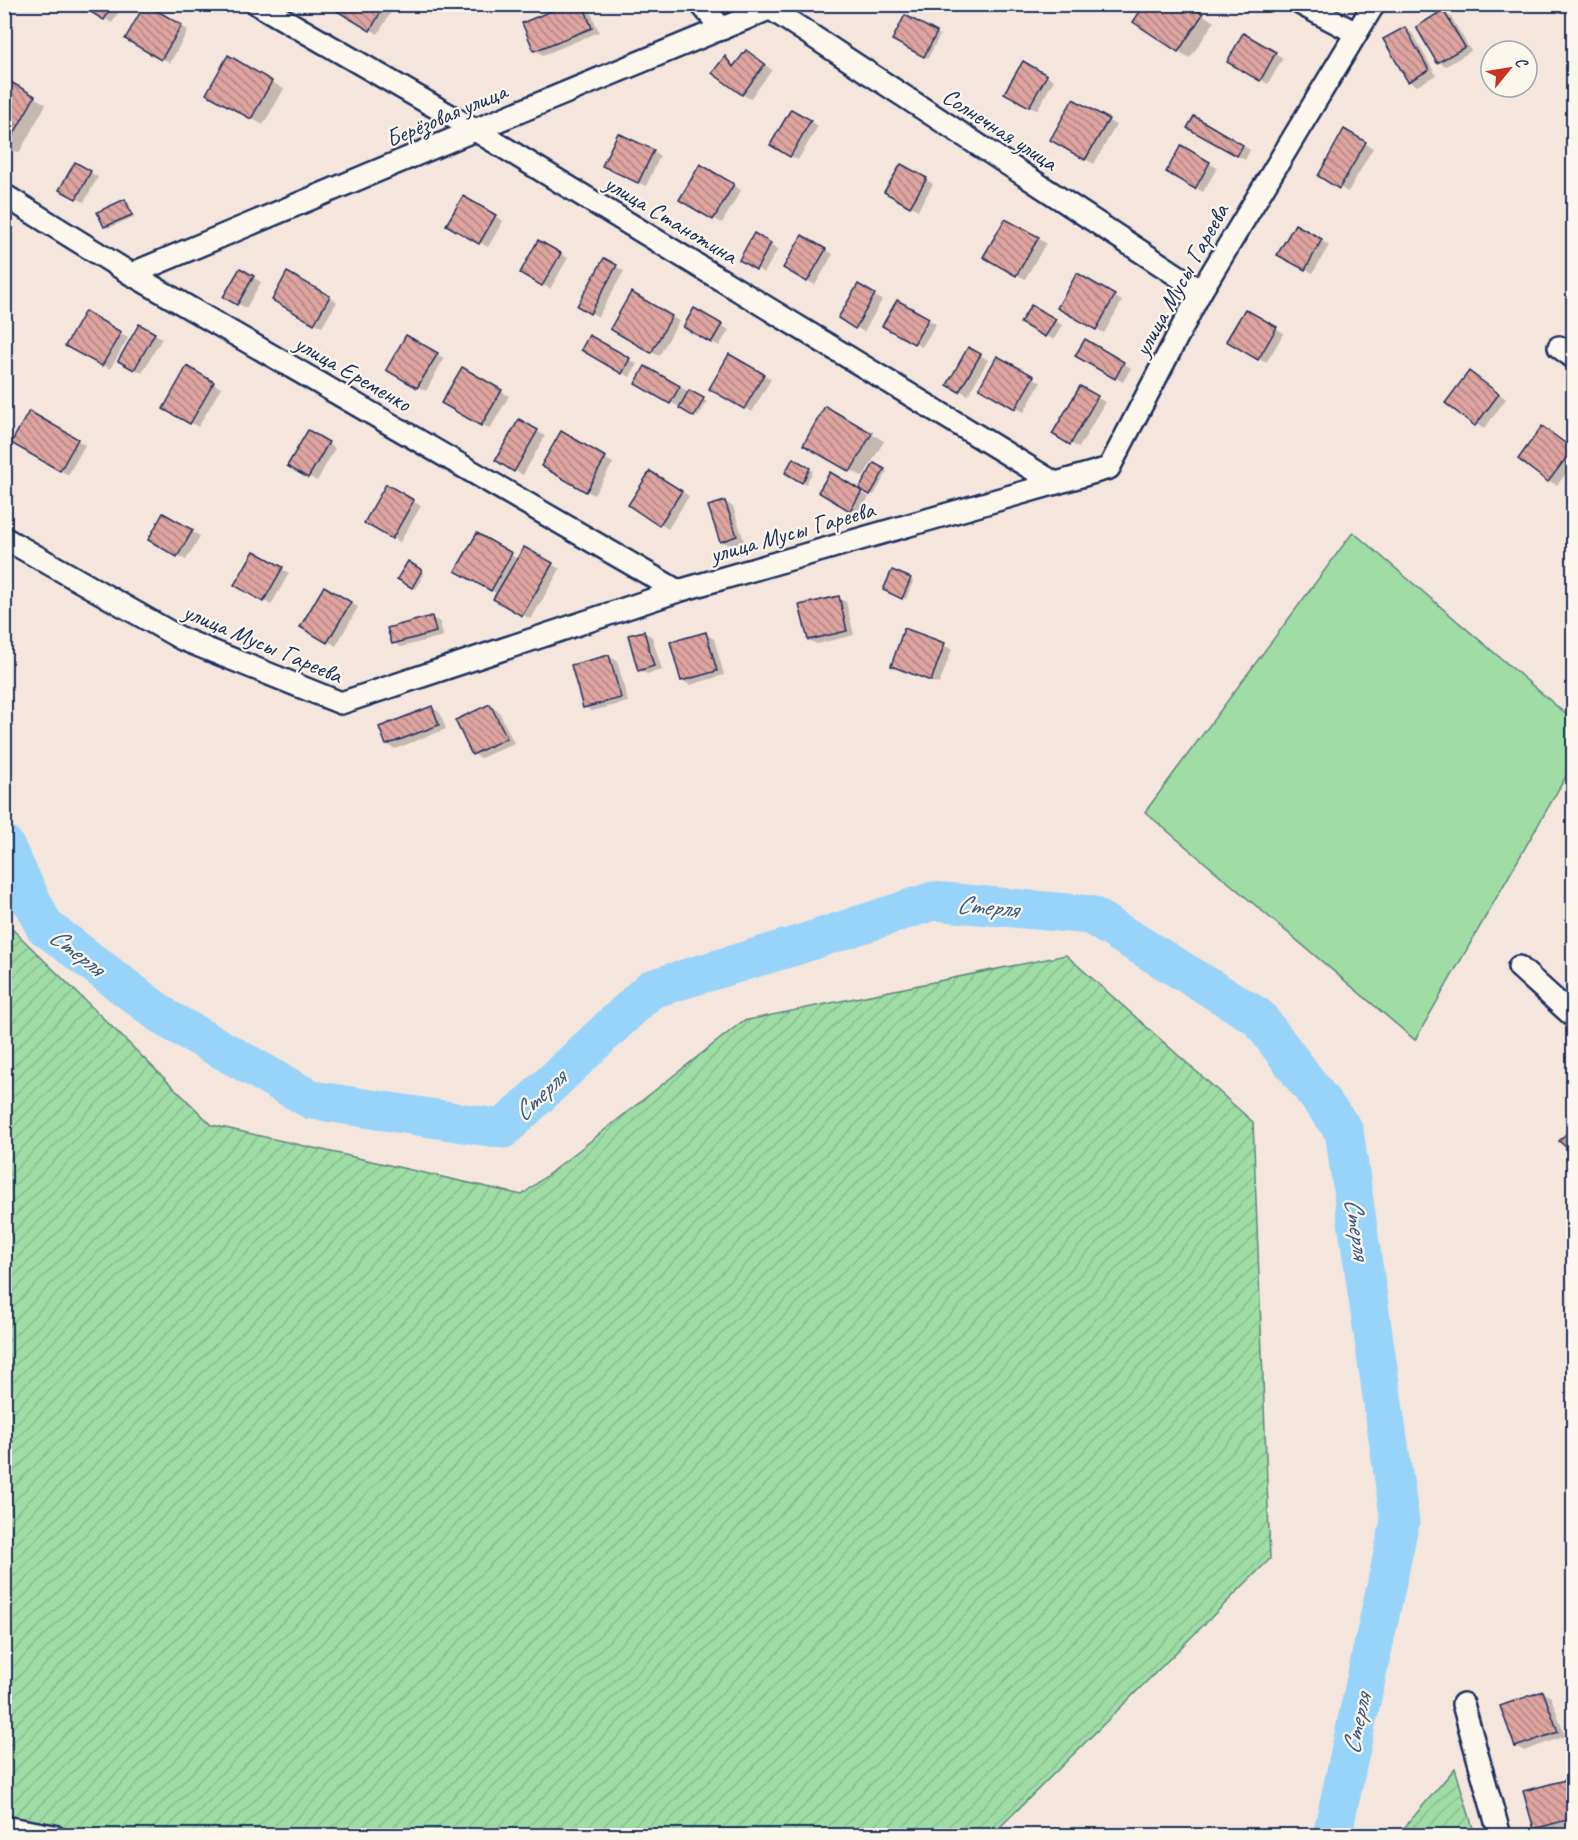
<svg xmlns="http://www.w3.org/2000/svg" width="1578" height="1840" viewBox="0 0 1578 1840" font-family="Caveat,sans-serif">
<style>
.grass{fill:#9fdda4;stroke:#5d8681;stroke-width:1.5}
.garden{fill:url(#garden-furrows);stroke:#5d8681;stroke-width:1.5}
.shadow{fill:#0003}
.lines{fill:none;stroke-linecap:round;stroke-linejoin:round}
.river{stroke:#98d4f9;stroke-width:39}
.building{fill:url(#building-back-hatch);stroke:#1b2f5e;stroke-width:1.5}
.minor-casing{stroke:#1b2f5e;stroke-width:26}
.minor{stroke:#fbf7ec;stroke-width:21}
.labels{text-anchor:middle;stroke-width:4.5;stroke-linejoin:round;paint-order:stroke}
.street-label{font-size:24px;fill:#1b2f5e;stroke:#fbf7ec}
.water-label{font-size:26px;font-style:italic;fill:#3a5885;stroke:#fbf7ec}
</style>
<defs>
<pattern id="garden-furrows" width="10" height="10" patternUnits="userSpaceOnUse" patternTransform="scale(1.5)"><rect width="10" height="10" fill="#9fdda4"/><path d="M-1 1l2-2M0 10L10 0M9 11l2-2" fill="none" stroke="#88be90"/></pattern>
<pattern id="building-back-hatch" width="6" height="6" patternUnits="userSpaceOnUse" patternTransform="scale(1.5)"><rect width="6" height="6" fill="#dea49f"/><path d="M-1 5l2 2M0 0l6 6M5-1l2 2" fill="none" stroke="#b38685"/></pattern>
</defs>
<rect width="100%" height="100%" fill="#f5e6dd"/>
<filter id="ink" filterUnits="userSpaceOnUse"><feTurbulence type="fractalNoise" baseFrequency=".0167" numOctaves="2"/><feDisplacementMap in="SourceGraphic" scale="12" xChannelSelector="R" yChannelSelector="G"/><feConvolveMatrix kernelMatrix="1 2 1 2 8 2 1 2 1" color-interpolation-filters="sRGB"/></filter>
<g filter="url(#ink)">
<polygon class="grass" points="1353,532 1573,720 1573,764 1415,1040 1145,812"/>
<g class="garden">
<polygon points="4,921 212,1125 522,1195 743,1021 1066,955 1253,1122 1270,1559 992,1835 5,1835"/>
<polygon points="1455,1768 1475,1835 1398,1835"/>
</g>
<g class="shadow">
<polygon points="80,4 123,4 112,23"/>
<polygon points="343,4 396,4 378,34 339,11"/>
<polygon points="572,4 588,6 599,32 543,55 535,50"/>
<polygon points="1097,4 1110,4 1107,10"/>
<polygon points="1187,4 1214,22 1190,58 1178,51 1170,9"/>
<polygon points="146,6 188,30 170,63 127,39"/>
<polygon points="1443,12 1451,17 1471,51 1446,66 1438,62"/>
<polygon points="906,17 940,35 928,58 894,40"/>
<polygon points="1405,29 1412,33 1436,75 1417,86 1409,81"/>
<polygon points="1244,35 1283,58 1268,84 1229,61"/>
<polygon points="754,56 772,70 750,99 742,94 725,58 735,66"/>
<polygon points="228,57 284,89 263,125 208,93"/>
<polygon points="1023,63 1054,80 1037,110 1006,92"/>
<polygon points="4,80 46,104 19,153 4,145"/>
<polygon points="1074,101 1116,125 1094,164 1052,140"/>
<polygon points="791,111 818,126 798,160 772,145"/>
<polygon points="1195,118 1250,150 1245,160 1189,128"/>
<polygon points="1345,132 1373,148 1348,192 1320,176"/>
<polygon points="1181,147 1217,168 1203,192 1168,171"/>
<polygon points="653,151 660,156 646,186 612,170"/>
<polygon points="76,164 98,177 84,202 61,189"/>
<polygon points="700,166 741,190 722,223 681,200"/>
<polygon points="901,166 933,184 918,210 887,192"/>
<polygon points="463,198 503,221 488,247 448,224"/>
<polygon points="125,201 129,203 134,217 108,228 105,226"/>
<polygon points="1006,221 1046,243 1025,279 985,257"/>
<polygon points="1296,226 1329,245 1313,273 1280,254"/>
<polygon points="754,235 778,249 764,273 741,259"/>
<polygon points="803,237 833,254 815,285 785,268"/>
<polygon points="539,242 568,258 550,289 522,272"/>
<polygon points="605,260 624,271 598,317 579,305"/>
<polygon points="240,270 261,282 246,308 225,297"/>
<polygon points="288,274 337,302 322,327 274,299"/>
<polygon points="1077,275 1122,301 1104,333 1059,307"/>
<polygon points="858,286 882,300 864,332 840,318"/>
<polygon points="632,294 679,321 659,356 612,329"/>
<polygon points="898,302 936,324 922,347 884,325"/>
<polygon points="1031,307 1062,325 1054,340 1022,322"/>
<polygon points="695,310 729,330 719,346 685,326"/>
<polygon points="1245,311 1284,333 1266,363 1228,341"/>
<polygon points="85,313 128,338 110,369 67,345"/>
<polygon points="140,326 162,338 142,373 120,360"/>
<polygon points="407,337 444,358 426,391 388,370"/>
<polygon points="590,337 637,364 630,377 583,349"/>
<polygon points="1085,341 1131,368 1123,382 1077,356"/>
<polygon points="969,349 988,360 968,395 949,384"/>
<polygon points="730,356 771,379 752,412 711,389"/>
<polygon points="998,358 1041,382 1024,412 981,387"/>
<polygon points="188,368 221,388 198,427 165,408"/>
<polygon points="646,368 707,402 698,417 637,384"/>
<polygon points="463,369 509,396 490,429 443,403"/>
<polygon points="1477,377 1506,399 1484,429 1447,403"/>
<polygon points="1080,388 1105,402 1079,448 1054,434"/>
<polygon points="826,408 884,441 863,477 805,444"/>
<polygon points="29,413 85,445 68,475 13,442"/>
<polygon points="519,421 545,436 523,475 497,460"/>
<polygon points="308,432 335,448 317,481 289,465"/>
<polygon points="561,433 613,463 594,495 543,466"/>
<polygon points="1550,433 1574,450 1574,463 1557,485 1549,481"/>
<polygon points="794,460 813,471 806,484 787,473"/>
<polygon points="875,465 887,472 874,495 861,488"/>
<polygon points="830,475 869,497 859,514 820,492"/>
<polygon points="658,477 689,496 668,529 630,505"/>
<polygon points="387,486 421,506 400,542 366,523"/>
<polygon points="725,502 733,507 744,541 729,545 722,541"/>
<polygon points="164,515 200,536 186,560 150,540"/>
<polygon points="478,535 518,559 524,549 560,569 531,619 495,599 498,594 457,571"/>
<polygon points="254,553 289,573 271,605 236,585"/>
<polygon points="408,563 424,573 416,589 399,579"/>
<polygon points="893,572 913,581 906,599 888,592"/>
<polygon points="324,588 358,607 336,646 302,626"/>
<polygon points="838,598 846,602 854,635 817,644 809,640"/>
<polygon points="432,618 440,622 443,636 401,647 393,643"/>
<polygon points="905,630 952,649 939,684 900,670 892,666"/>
<polygon points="644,632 652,637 662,670 647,674 639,670"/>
<polygon points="706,634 714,639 724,675 690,685 682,680"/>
<polygon points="609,656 617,661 628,702 592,711 584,707"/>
<polygon points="490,705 498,710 514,743 481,758 473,754"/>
<polygon points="432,708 440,713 446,729 395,749 387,744"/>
<polygon points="1543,1692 1551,1697 1565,1736 1524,1751 1516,1746"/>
<polygon points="1566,1781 1573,1786 1574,1824 1543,1833 1535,1828"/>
</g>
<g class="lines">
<polyline class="river" points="4,844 44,926 167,1019 312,1100 503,1129 651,989 795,946 933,901 1090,915 1258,1017 1344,1131 1400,1522 1332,1836"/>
</g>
<g class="building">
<polygon points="77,4 113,4 104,20"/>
<polygon points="145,4 182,25 161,60 125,39"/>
<polygon points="341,4 385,4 370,31 337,11"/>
<polygon points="568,4 583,4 592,28 534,51 522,23"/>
<polygon points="1145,4 1164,4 1168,7 1169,4 1188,4 1203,14 1178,52 1133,22"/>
<polygon points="1443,10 1465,47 1437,63 1416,27"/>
<polygon points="905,15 937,32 924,57 892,40"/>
<polygon points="1405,27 1429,70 1408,82 1383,39"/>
<polygon points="1243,33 1276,52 1260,81 1227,62"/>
<polygon points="746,50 765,64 742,95 712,73 725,56 733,67"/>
<polygon points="228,55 272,81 251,119 206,94"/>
<polygon points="1023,61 1047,75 1029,107 1004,93"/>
<polygon points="4,78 35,96 6,148 4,147"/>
<polygon points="1073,99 1109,119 1085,160 1050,140"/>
<polygon points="791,109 811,120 790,157 770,145"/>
<polygon points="1194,116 1243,145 1237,156 1187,128"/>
<polygon points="1344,129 1366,142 1339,189 1318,176"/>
<polygon points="618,133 654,150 638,183 602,166"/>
<polygon points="1181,145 1210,162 1195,189 1166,172"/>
<polygon points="75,162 91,171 76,199 59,190"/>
<polygon points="700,164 734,184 713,220 679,200"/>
<polygon points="901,164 927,178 910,207 884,192"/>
<polygon points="463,196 496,215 479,244 446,225"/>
<polygon points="125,199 132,215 104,227 97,212"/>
<polygon points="1005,219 1039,237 1016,276 983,257"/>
<polygon points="1295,224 1322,239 1305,270 1277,255"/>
<polygon points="754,233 771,243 756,270 739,260"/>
<polygon points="802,235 826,249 807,282 783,268"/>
<polygon points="538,240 561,253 542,286 520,273"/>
<polygon points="604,258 617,265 590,314 577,306"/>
<polygon points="240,268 254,276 237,305 223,297"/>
<polygon points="287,272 330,296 314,324 272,300"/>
<polygon points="1077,273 1115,295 1096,330 1057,308"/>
<polygon points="858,284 875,294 855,329 838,318"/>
<polygon points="631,292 672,316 651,353 610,329"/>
<polygon points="897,300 929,318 914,344 882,326"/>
<polygon points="1031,305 1056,319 1045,337 1020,323"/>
<polygon points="694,308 722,324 711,343 683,327"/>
<polygon points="1245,309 1277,327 1258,360 1226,341"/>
<polygon points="85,311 121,332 102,366 65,346"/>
<polygon points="139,324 155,333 134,370 118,361"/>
<polygon points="406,335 438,353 417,388 386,370"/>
<polygon points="589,335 630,358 622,374 581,350"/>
<polygon points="1085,339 1124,362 1115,379 1075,356"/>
<polygon points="968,347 981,354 959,392 947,385"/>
<polygon points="729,354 764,374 744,409 709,389"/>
<polygon points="997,356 1034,376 1015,409 979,388"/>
<polygon points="187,366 214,382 190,424 163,409"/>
<polygon points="645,366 680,386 670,404 635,384"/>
<polygon points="462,367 502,390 481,426 441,403"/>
<polygon points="1469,371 1499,394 1475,426 1445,403"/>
<polygon points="1080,386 1098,396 1070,445 1052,434"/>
<polygon points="689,390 704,398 694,417 679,408"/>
<polygon points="825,406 872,433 850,472 803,445"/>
<polygon points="29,411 78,439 60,471 11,443"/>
<polygon points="519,419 538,430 514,472 495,460"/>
<polygon points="1542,426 1573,449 1548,482 1518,459"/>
<polygon points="308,430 329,442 308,478 287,466"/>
<polygon points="561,431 606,457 586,492 541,466"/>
<polygon points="793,458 810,468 802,483 785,473"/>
<polygon points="874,463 885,469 870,495 859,489"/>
<polygon points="650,471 682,491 659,526 628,505"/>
<polygon points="830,472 862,491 850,511 818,492"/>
<polygon points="386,484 414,500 392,539 364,523"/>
<polygon points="725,501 737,536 720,542 708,506"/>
<polygon points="163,513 193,530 177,557 148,540"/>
<polygon points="477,533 512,553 491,591 455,571"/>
<polygon points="524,547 553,563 522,616 493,599"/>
<polygon points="254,551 283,567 263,602 234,585"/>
<polygon points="408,561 422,570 412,588 397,579"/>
<polygon points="892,570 911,578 902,599 883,590"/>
<polygon points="324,586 351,602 327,643 300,627"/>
<polygon points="839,596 847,631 808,640 799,605"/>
<polygon points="432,616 436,632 392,644 387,628"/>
<polygon points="904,628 945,643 931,681 891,666"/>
<polygon points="644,631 654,666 638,671 628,635"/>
<polygon points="706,632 717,671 681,681 670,642"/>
<polygon points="609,655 621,698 583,708 571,665"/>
<polygon points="490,704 507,738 472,755 455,720"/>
<polygon points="432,706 439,725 386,745 379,727"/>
<polygon points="1574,1126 1574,1154 1559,1141"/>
<polygon points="1543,1691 1558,1732 1515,1747 1500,1706"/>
<polygon points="1566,1780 1574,1808 1574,1818 1534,1829 1523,1791"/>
</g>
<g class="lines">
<defs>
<g id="minor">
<polyline points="257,4 475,130 1055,483"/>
<polyline points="701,4 722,29"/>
<polyline points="1301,4 1356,33"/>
<polyline points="771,9 1201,291"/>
<polyline points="4,195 131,274 678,591"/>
<polyline points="131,274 475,130 781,4"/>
<polyline points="1559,347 1574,358"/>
<polyline points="4,538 182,639 341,703 678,591 1109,468 1201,291 1374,4"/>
<polyline points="1519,967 1574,1017"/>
<polyline points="1463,1704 1500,1836"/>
<polyline points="4,1827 54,1836"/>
</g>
</defs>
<use href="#minor" class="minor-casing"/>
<use href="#minor" class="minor"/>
</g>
</g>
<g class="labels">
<g class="street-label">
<text transform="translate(446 115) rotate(-23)" y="8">Берёзовая улица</text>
<text transform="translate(1000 129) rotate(33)" y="8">Солнечная улица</text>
<text transform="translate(671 219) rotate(31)" y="8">улица Станотина</text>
<text transform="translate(1181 280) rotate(-61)" y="8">улица Мусы Гареева</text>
<text transform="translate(353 373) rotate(30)" y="8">улица Еременко</text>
<text transform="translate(792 532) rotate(-16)" y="8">улица Мусы Гареева</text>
<text transform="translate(263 643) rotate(23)" y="8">улица Мусы Гареева</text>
</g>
<g class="water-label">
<text transform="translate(987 906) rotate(5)" y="9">Стерля</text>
<text transform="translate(77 951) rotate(38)" y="9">Стерля</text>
<text transform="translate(539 1095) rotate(-43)" y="9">Стерля</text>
<text transform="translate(1358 1228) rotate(82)" y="9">Стерля</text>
<text transform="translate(1356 1724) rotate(-78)" y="9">Стерля</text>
</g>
</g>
<rect width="1578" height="1840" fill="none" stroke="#fbf7ec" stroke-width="24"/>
<rect x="12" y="12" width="1554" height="1816" fill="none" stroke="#1b2f5e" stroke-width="2" filter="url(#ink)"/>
<g transform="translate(1509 69) rotate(60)"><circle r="28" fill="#fbf7ec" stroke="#a1a7b3" stroke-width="1.5"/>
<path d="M0-4.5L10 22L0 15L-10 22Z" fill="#c8321e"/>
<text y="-9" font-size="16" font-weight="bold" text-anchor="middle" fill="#1b2f5e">С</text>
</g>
</svg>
